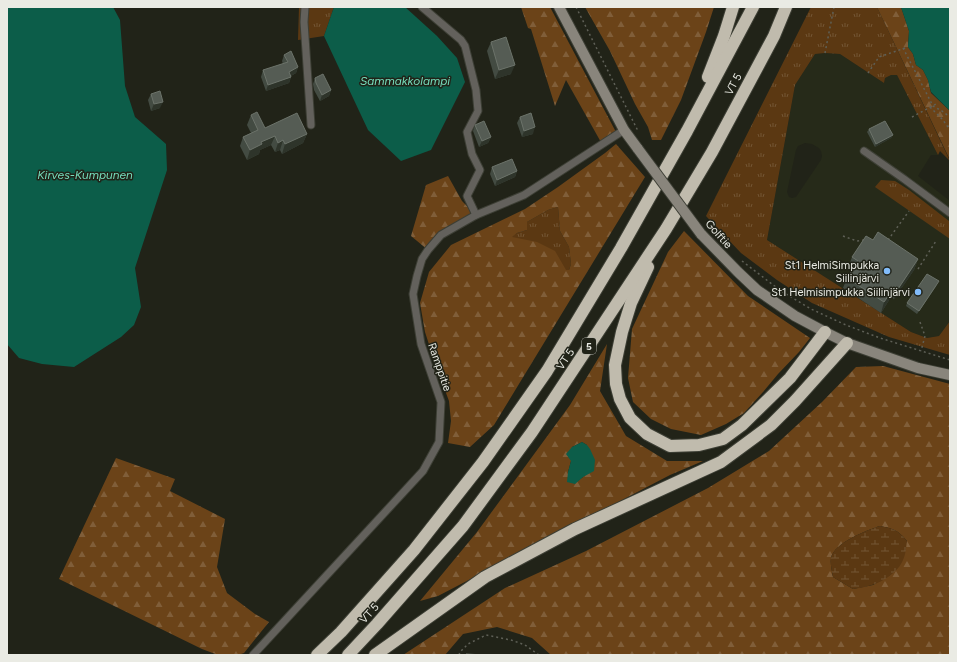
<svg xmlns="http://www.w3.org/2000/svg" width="957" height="662" viewBox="0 0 957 662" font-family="Figtree,sans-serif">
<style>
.built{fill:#262a19;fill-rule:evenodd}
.grass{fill:url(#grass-tufts)}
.forest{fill:url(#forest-firs);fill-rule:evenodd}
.wetland{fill:url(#wetland-marsh)}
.water{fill:#0c5d49}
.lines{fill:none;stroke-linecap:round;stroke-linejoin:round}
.street-casing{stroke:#3d3f35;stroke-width:9}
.secondary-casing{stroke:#3d3f35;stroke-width:12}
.highway-casing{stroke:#3d3f35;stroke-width:14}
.path{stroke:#5f6057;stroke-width:1.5;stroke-dasharray:2 3;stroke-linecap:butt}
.street{stroke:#63615c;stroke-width:7}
.secondary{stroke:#89857c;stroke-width:10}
.highway{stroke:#c0bbad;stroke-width:12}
.secondary-bridge-casing{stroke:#3d3f35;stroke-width:12;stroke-linecap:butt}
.secondary-bridge{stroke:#89857c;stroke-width:10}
.wall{fill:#434b42}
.shaded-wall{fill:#2e342a}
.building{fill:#555c54;stroke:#6c736a}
.poi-dot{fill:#82bcfa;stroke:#212318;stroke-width:1.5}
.labels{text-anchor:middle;stroke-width:3;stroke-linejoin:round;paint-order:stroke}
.shield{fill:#212318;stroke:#aeafa7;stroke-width:1}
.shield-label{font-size:10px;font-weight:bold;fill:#eaebe4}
.street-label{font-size:11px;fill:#eaebe4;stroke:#212318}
.poi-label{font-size:11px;fill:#eaebe4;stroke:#212318;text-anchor:end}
.water-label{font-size:12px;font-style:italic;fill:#75debd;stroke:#212318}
</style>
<defs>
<pattern id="grass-tufts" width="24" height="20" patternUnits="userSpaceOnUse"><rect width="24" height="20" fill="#5b3812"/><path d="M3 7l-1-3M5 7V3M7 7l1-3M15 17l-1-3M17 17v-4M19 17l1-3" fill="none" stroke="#735534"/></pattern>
<pattern id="forest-firs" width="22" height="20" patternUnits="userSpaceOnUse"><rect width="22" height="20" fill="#6b4318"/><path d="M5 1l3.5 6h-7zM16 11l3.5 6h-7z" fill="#805e39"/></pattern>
<pattern id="wetland-marsh" width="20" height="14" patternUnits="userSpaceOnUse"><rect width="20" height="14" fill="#5b3812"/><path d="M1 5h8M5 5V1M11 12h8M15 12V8" fill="none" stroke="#735534"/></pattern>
</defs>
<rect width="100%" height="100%" fill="#212318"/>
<path class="built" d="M825 53 840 54 884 83 885 78 891 75H897L938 155H931L918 176 950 201V321L939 336 927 338 911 332 767 240 795 85 815 54ZM805 143 812 144 819 148 821 151 822 156 821 160 796 197 792 198 789 197 787 192 796 150 798 146Z"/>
<g class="grass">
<polygon points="299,7 334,7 324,36 298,40"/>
<polygon points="811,7 877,7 950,161 940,151 938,155 897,75 891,75 885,78 884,83 840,54 825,53 815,54 795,85 767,240 911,332 927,338 939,336 950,321 950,355 889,337 812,303 777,280 741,253 706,216"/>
<polygon points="881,180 895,181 909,190 949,221 950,222 950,239 875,187"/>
<polygon points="558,207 560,231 569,247 571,264 569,270 565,270 511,237 517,233 527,230 527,222 548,210"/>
</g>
<g class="forest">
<polygon points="521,7 550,7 617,134 602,144 566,80 555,106 531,29 528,28"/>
<polygon points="585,7 714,7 706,32 681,100 661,140 652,140 648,127 635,104 610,51"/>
<polygon points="877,7 901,7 909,31 908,47 913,54 916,65 923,70 928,80 931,93 950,111 950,160"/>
<path d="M616 144 645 177 494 425 470 447 448 443 451 421 449 401 436 366 425 332 420 303 429 272 451 245 525 209 558 187 605 153ZM558 207 560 231 569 247 571 264 569 270H566L555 251 537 242 512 237 517 233 527 230V222L548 210Z"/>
<polygon points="448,176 462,201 476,215 441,235 428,250 411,236 426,185"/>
<polygon points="684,231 748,296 810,338 799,352 778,374 763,392 744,413 726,424 701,435 671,429 651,419 633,402 628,378 632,329 668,252"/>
<path d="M607 344 600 391 626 436 667 461H703L670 475 438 596 420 601 477 532 570 405ZM582 442 587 445 583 477 575 483 568 472 571 461 572 447Z"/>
<path d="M883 366 950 384V655H551L532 638 497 627 463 634 445 655H403L505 588 586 551 708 488 769 451 822 402 856 367ZM880 526C894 529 898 530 907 541L890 575 873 585 853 589 833 577C832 571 830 564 831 558 834 543 867 530 880 526Z"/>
<polygon points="116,458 175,479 170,491 225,519 217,567 227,593 255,614 269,622 244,653 238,655 218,655 202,649 59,579"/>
</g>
<path class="wetland" d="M880 526C894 529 898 530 907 541 906 547 906 554 903 560 899 571 883 582 872 585 866 587 859 588 853 589L833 577C832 571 830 563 831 558 834 543 867 530 880 526Z"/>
<g class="water">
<polygon points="7,7 113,7 120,20 125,86 135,117 166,144 167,170 135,268 141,307 134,325 121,337 74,367 42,364 19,358 7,344"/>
<polygon points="334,7 405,7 437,36 457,58 465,82 431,150 401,161 368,130 324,36"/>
<polygon points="901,7 950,7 950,111 931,92 928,80 923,70 916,65 913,54 908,47 909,31"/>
<polygon points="582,442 587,445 590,449 595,460 594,471 583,477 575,484 567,482 568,472 571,461 566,454 572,447"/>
</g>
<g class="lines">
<defs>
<g id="street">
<polyline points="305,7 304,22 311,125"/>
<polyline points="422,7 461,40 465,46 476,90 478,111 467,132 472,154 480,170 467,196 476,215"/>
<polyline points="864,151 904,179 950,213"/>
<polyline points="253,655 423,471 439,442 441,402 421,344 413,294 417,276 422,259 428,250 441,235 476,215 524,195 624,130"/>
</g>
<g id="secondary">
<polyline points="559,7 624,130 638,149"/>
<polyline points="701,234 738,272 757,290 795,316 825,332 847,343 918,368 950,375"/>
</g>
<g id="highway">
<polyline points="708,77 724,36 733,7"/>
<polyline points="648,267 631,303 622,332 615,365 616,384 620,399 630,418 647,434 670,446 699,445 723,439 742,425 790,378 825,332"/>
<polyline points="317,655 341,632 414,550 483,462 547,371 621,248 687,131 753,7"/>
<polyline points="348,655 377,624 463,526 532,432 666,229 712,152 774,36 786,7"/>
<polyline points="375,655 485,577 575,529 721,462 771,425 795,401 847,343"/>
</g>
</defs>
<use href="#street" class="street-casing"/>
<use href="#secondary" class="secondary-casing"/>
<use href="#highway" class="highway-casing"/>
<g class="path">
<polyline points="576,7 638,131"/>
<polyline points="903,48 933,106 942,111 950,117"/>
<polyline points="825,53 834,7"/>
<polyline points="868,73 879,57 908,47"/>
<polyline points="930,107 943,120 950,130"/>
<polyline points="912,117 938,103"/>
<polyline points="843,236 857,241 865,240"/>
<polyline points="888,240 909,211"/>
<polyline points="742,261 781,291 811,309 846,325 880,338 950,360"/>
<polyline points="918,269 936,241"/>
<polyline points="920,322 925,336 921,351"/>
<polyline points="459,655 460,652 468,644 486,635 511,640 525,645 539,655"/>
</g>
<use href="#street" class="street"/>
<use href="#secondary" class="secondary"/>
<use href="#highway" class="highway"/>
<defs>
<polyline id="secondary-bridge" points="638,149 701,234"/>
</defs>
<use href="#secondary-bridge" class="secondary-bridge-casing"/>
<use href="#secondary-bridge" class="secondary-bridge"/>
</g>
<g class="wall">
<polygon points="491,42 511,74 495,79 487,51"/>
<polygon points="284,55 298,67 296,73 291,76 291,77 289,83 266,91 261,77 263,70 283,64 282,61"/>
<polygon points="315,78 331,90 329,96 320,101 314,90 313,84"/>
<polygon points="151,94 160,108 151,111 148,100"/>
<polygon points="251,115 265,128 307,134 303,143 282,154 280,150 275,152 271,145 260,150 259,154 247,160 240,146 243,137 251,133 247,125"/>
<polygon points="520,117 533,134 522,137 517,123"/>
<polygon points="475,125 491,137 488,143 479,147 473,131"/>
<polygon points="869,129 893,135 891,138 875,147 867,132"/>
<polygon points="492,167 517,171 515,177 495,186 490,174"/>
<polygon points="873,240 918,259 914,270 894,299 891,297 881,313 843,288 847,278 852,270 848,268 852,257"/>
<polygon points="937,285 917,314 906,306 907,303"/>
</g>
<g class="shaded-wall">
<polygon points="515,65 511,74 495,79 499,70"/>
<polygon points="298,67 296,73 287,78 289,72"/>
<polygon points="291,77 289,83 266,91 268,85"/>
<polygon points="331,90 329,96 320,101 322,95"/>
<polygon points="163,102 160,108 151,111 154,104"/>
<polygon points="535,127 533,134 522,137 524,131"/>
<polygon points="307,134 303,143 282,154 285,144"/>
<polygon points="893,135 891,138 875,147 876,144"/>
<polygon points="275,136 271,145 260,150 259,154 247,160 250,150 261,142"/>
<polygon points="491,137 488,143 479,147 482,141"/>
<polygon points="283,140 280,150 275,152 278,143"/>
<polygon points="517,171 515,177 495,186 497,180"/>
<polygon points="918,259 914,270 894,299 898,289"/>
<polygon points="939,281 937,285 917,314"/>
<polygon points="895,287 891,297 881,313 884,302"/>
</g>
<g class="building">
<polygon points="506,37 515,65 499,70 491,42"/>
<polygon points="291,51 298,67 289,72 291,77 268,85 263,70 288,62 284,55"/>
<polygon points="323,74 331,90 322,95 316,83 315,78"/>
<polygon points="160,91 163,102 154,104 151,94"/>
<polygon points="257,112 265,128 297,113 307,134 285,144 283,140 278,143 275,136 261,142 262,144 250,150 243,137 258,130 251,115"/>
<polygon points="531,113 535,127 524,131 520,117"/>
<polygon points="484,121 491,137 482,141 475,125"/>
<polygon points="885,121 893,135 876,144 869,129"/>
<polygon points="512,159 517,171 497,180 492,167"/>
<polygon points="878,232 918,259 898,289 895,287 884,302 847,278 858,261 852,257 866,236 873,240"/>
<polygon points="927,274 939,281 919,311 907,303"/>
<polygon points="466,654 484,655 466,655"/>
</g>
<g class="poi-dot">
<circle cx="887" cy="271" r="4"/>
<circle cx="918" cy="292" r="4"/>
</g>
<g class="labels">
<rect class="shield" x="582" y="338" width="14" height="16" rx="3"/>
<g class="shield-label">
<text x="589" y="350">5</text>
</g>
<g class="street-label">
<text transform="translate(733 84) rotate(-62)" y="4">VT 5</text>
<text transform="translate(719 234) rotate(48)" y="4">Golftie</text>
<text transform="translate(565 359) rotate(-56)" y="4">VT 5</text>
<text transform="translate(440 367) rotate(71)" y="4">Ramppitie</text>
<text transform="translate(369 613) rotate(-48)" y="4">VT 5</text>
</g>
<g class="poi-label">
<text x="879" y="269">St1 HelmiSimpukka<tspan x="879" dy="13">Siilinjärvi</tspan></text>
<text x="910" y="296">St1 Helmisimpukka Siilinjärvi</text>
</g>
<g class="water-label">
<text x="405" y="85">Sammakkolampi</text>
<text x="85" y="179">Kirves-Kumpunen</text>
</g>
</g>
<rect width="957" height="662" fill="none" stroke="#eaebe4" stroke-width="16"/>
</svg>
